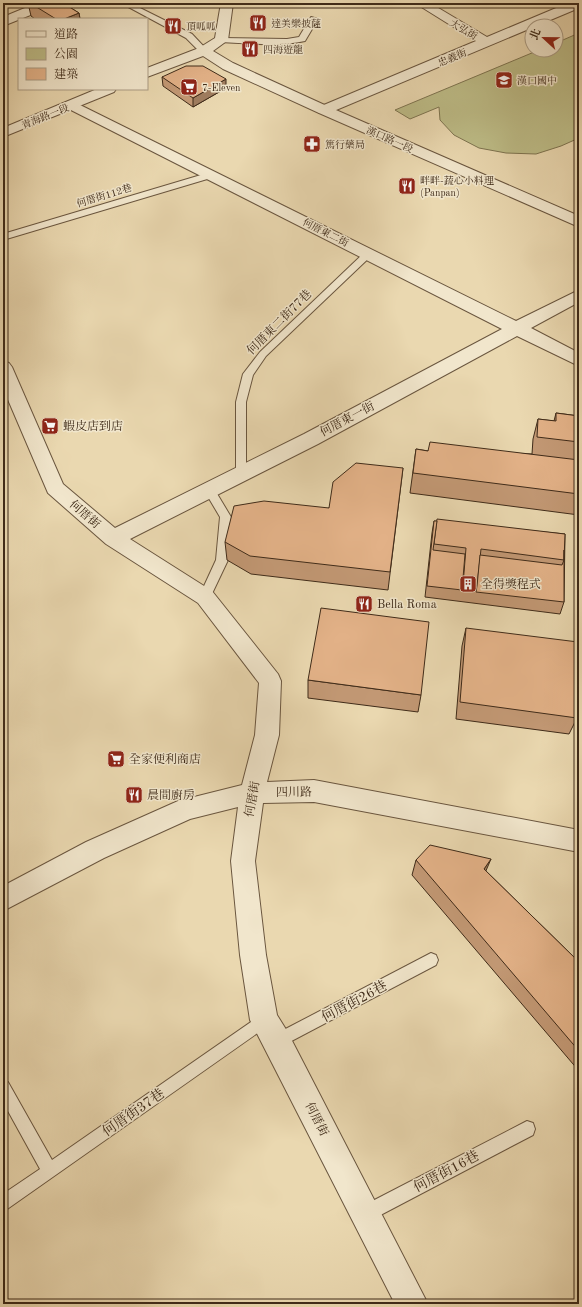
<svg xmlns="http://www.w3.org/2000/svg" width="582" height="1307" viewBox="0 0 582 1307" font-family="'Old Standard TT','Noto Serif TC',serif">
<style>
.green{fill:#bdbc87;stroke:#7e7450}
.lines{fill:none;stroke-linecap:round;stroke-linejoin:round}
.service-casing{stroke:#6a563f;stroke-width:2}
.minor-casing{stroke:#6a563f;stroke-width:2}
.tertiary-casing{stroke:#6a563f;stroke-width:2}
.service{fill:#f1e6cc;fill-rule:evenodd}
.minor{fill:#f1e6cc;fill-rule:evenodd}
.tertiary{fill:#f1e6cc;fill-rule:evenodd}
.wall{fill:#c39975;stroke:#3f2b19}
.shaded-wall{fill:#9f7d5f;stroke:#3f2b19}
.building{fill:#e3b288;stroke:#3f2b19}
.labels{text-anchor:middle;stroke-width:3;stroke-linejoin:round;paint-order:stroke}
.far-poi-label{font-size:10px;fill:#3f2b19;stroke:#f1e6cc;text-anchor:start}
.far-street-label{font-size:10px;fill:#3f2b19;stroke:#f1e6cc}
.street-label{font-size:12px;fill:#3f2b19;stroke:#f1e6cc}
.poi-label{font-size:12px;fill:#3f2b19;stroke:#f1e6cc;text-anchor:start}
.near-street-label{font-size:14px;fill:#3f2b19;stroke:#f1e6cc}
</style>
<rect width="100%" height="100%" fill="#ead8b0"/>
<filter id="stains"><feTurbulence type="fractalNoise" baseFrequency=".005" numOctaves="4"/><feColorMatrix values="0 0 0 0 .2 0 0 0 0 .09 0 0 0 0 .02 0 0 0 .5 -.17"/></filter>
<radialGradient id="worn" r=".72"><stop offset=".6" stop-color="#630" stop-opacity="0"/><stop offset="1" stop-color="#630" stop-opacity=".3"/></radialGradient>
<polygon class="green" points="579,33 579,138 561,146 536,154 506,153 479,148 454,135 440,120 439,107 410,119 395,110 539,50 556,50 556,43"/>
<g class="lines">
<defs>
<g id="service">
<polygon points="121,3 130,3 192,34 208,51 201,53 186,38"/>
<path d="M311 17 318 19 305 41C278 47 248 43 221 42L217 40 221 38 287 39 299 37Z"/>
<polygon points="211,172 215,175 214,177 3,240 3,234"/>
<polygon points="368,251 371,252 371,256 266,356 253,375 246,402 246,474 245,477 237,477 236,474 236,402 243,374 260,352 365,252"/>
<polygon points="209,486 213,487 231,517 228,560 209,600 201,600 199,597 216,560 220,517 204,490"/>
<polygon points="431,953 436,955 438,960 436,965 282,1046 277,1048 272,1046 270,1041 272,1036"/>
<polygon points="264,1013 269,1015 271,1020 269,1025 3,1212 3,1194 40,1169 3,1102 3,1079 8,1082 52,1160"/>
<polygon points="527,1121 533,1123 535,1129 533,1135 371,1220 365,1222 359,1220 357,1214 359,1208"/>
</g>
<g id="minor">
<polygon points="37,3 54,3 53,6 3,26 3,17"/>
<polygon points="415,3 430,3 487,37 568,3 579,3 579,8 329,113 319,113 317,110 319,107 476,41"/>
<polygon points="72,101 516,321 579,290 579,302 531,328 579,353 579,366 517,336 318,444 130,539 212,591 278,674 281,681 279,735 267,782 314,780 579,830 579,852 314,802 263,803 255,861 266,955 277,1015 287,1031 428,1304 395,1304 250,1020 240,955 231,861 238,807 190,819 104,858 3,911 3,886 86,842 178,801 242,785 255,735 259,683 198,603 106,544 48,493 3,388 3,361 9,363 12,367 63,484 115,528 304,434 502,329 67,108 65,105 67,102"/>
</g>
<g id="tertiary">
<polygon points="221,3 233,3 228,40 213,51 233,63 329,107 579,216 579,227 319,113 223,69 203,56 147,77 147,68 199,48 215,38"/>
<polygon points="97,89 116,89 114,92 3,137 3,128"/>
</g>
</defs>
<use href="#service" class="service-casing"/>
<use href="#minor" class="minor-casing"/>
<use href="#tertiary" class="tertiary-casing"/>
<use href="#service" class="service"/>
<use href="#minor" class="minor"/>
<use href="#tertiary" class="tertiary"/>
</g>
<g class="wall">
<polygon points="28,3 63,3 79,13 80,19 35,19 31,16"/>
<polygon points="162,77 226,88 193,107 163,86"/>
<polygon points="556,413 579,416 579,515 410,493 416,449 428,451 532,454 533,439 538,419 554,421"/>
<polygon points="403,468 388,590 251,574 227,560 225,542 329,508"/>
<polygon points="434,521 565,534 564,602 560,614 425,597 432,533"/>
<polygon points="466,628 577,718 569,734 456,719 462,646"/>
<polygon points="308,680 421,695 418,712 308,698"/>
<polygon points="416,860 486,871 579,962 579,1071 412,875"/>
</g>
<g class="shaded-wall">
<polygon points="79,13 80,19 64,19"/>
<polygon points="226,79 226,88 193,107 193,98"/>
<polygon points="491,859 485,873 484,869"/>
<polygon points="3,1172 5,1176 3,1178"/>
</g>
<g class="building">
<polygon points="30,3 63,3 79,13 64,19 56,19"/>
<polygon points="186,66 203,66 226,79 193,98 162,77"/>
<polygon points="556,413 579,416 579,442 537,437 538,419 556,421"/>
<polygon points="430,442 579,460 579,494 413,473 416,449 428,451"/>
<polygon points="356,463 403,468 390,572 250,556 225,542 234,506 264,501 329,508 333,482"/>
<polygon points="437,519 565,534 564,560 481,549 477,586 463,585 466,548 434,544"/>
<polygon points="434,521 437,521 433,550 465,554 462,590 427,586"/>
<polygon points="564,550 564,602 476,592 477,586 480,555 562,565 564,560"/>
<polygon points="321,608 429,622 421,695 308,680"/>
<polygon points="466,628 578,642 577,718 460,702"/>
<polygon points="430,845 491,859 484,869 579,962 579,1051 416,860"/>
</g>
<defs>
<symbol id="restaurant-square" viewBox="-11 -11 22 22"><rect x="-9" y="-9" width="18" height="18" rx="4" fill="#8f2418" stroke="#f1e6cc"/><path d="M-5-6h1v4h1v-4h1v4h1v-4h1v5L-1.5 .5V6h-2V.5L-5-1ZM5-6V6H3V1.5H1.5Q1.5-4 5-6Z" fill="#fff"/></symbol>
<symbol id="school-square" viewBox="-11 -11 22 22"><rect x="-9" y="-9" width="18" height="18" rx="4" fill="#8f2418" stroke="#f1e6cc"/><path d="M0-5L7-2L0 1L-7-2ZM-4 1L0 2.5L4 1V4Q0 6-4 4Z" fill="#fff"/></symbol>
<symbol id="supermarket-square" viewBox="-11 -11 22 22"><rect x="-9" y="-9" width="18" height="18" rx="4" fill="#8f2418" stroke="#f1e6cc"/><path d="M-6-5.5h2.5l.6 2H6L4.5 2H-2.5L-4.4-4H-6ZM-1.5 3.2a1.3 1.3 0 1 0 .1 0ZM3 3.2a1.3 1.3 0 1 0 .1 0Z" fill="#fff"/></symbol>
<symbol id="pharmacy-square" viewBox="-11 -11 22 22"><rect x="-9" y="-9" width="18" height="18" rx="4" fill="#8f2418" stroke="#f1e6cc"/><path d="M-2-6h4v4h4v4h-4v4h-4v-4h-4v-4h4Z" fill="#fff"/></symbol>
<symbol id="building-square" viewBox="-11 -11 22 22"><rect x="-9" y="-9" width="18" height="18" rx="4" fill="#8f2418" stroke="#f1e6cc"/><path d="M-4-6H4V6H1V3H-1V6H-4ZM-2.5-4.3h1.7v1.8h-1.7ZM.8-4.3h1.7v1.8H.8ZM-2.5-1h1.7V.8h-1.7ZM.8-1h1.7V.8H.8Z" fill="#fff"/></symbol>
</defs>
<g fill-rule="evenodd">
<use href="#restaurant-square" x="248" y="13" width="20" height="20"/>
<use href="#restaurant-square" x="163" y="16" width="20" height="20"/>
<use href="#restaurant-square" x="240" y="39" width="20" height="20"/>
<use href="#school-square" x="494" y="70" width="20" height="20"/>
<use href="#supermarket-square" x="179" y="77" width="20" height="20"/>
<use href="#pharmacy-square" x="302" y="134" width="20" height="20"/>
<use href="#restaurant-square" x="397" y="176" width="20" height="20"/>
<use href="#supermarket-square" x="40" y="416" width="20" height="20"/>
<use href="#building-square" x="458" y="574" width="20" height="20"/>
<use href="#restaurant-square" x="354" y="594" width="20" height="20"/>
<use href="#supermarket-square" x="106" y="749" width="20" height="20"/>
<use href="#restaurant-square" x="124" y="785" width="20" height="20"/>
</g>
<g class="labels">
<g class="far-poi-label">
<text x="271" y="27">達美樂披薩</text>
<text x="186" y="30">頂呱呱</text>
<text x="263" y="53">四海遊龍</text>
<text x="517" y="84">漢口國中</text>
<text x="202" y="91">7-Eleven</text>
<text x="325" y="148">篤行藥局</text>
<text x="420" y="184">畔畔-蔬心小料理<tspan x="420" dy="12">(Panpan)</tspan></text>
</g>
<g class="far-street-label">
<text transform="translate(464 29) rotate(30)" y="4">大弘街</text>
<text transform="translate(452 57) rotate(-23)" y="4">忠義街</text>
<text transform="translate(45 116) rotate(-22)" y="4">青海路一段</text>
<text transform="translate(390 139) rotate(24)" y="4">漢口路一段</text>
<text transform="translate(104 195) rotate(-17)" y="4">何厝街112巷</text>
<text transform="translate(326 232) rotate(27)" y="4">何厝東二街</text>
</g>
<g class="street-label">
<text transform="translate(279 322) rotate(-45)" y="4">何厝東二街77巷</text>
<text transform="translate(347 419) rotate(-28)" y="4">何厝東一街</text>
<text transform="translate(85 514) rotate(41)" y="4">何厝街</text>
<text transform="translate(294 792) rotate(-1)" y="4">四川路</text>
<text transform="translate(252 799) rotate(-80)" y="4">何厝街</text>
<text transform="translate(317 1119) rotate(63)" y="4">何厝街</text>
</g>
<g class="poi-label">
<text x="63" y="430">蝦皮店到店</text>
<text x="481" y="588">全得獎程式</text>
<text x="377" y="608">Bella Roma</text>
<text x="129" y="763">全家便利商店</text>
<text x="147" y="799">晨間廚房</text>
</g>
<g class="near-street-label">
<text transform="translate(354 1001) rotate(-28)" y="5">何厝街26巷</text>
<text transform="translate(133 1112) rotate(-35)" y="5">何厝街37巷</text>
<text transform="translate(446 1171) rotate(-28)" y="5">何厝街16巷</text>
</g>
</g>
<rect width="582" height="1307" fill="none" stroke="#ead8b0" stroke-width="16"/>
<rect x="4" y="4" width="574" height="1299" fill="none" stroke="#3f2b19" stroke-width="2"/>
<rect x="8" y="8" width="566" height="1291" fill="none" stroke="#3f2b19"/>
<rect x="18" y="18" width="130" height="72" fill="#f1e6cc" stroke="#aa9b84"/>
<rect x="26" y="31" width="20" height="6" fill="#f1e6cc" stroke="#aa9b84"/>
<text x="54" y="38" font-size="12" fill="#3f2b19">道路</text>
<rect x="26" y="48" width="20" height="12" fill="#bdbc87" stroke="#aa9b84"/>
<text x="54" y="58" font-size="12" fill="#3f2b19">公園</text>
<rect x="26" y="68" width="20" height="12" fill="#e3b288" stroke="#aa9b84"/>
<text x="54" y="78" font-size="12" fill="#3f2b19">建築</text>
<g transform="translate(544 38) rotate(292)"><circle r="19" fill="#f1e6cc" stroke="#aa9b84"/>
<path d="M0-3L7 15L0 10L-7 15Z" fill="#8f2418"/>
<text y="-6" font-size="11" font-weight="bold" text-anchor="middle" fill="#3f2b19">北</text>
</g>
<rect width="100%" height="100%" filter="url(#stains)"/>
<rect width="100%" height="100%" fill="url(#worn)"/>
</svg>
